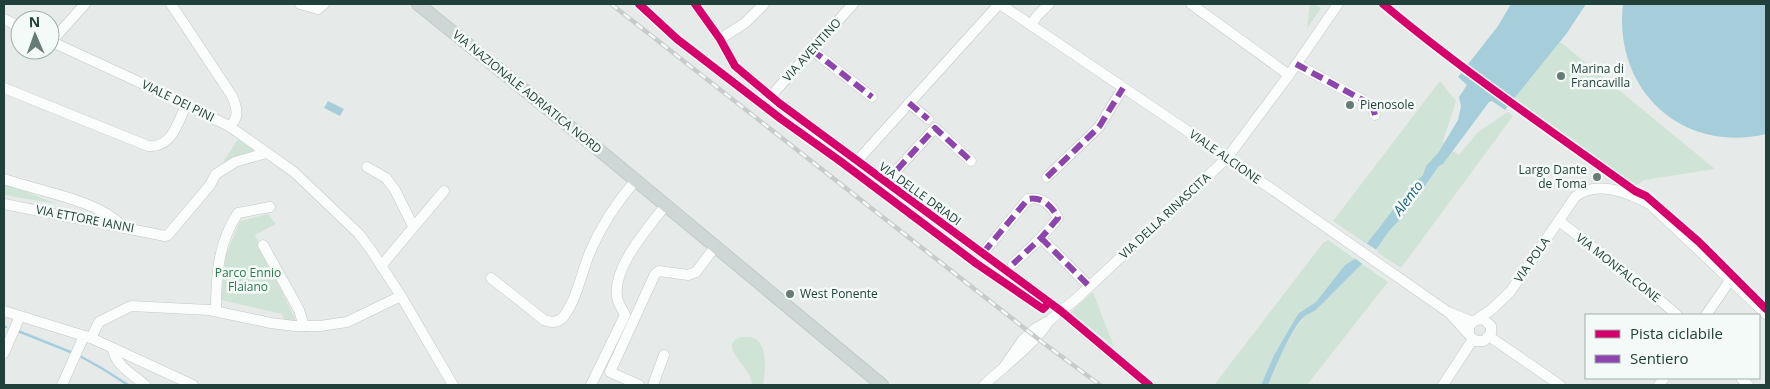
<svg xmlns="http://www.w3.org/2000/svg" width="1770" height="389" viewBox="0 0 1770 389" font-family="'Open Sans',sans-serif">
<style>
.green{fill:#cfe4d7}
.water{fill:#a6ceda}
.pier{fill:#e6ebe9}
.lines{fill:none;stroke-linecap:round;stroke-linejoin:round}
.stream{stroke:#a6ceda;stroke-width:2.5}
.minor-casing{stroke:#c3c8c6;stroke-width:11}
.major-casing{stroke:#c2cac8;stroke-width:14}
.minor{stroke:#fbfcfc;stroke-width:10}
.major{stroke:#ced7d5;stroke-width:12}
.rail-casing{stroke:#c7ccca;stroke-width:4.5}
.rail{stroke:#f4faf7;stroke-width:2.5;stroke-dasharray:8;stroke-linecap:butt}
.quiet{stroke:#8e44ad;stroke-width:6;stroke-dasharray:12 6;stroke-linecap:butt}
.cycleway-casing{stroke:#f4faf7;stroke-width:11}
.cycleway{stroke:#d6006c;stroke-width:8}
.poi-dot{fill:#677c77;stroke:#f4faf7;stroke-width:2}
.labels{text-anchor:middle;stroke-width:5;stroke-linejoin:round;paint-order:stroke}
.street-label{font-size:12px;fill:#22403a;stroke:#f4faf7}
.poi-label{font-size:12px;fill:#22403a;stroke:#f4faf7;text-anchor:start}
.park-label{font-size:12px;fill:#2b784f;stroke:#f4faf7}
.water-label{font-size:14px;font-style:italic;fill:#1b647d;stroke:#f4faf7}
</style>
<rect width="100%" height="100%" fill="#e6ebe9"/>
<g class="green">
<polygon points="1310,4 1315,4 1321,8 1307,29"/>
<polygon points="1560,42 1563,44 1715,169 1644,180 1635,186 1588,155 1514,99"/>
<polygon points="1440,81 1456,101 1443,141 1444,143 1438,153 1426,166 1423,175 1412,185 1389,217 1379,227 1368,245 1333,221"/>
<polygon points="1508,112 1513,116 1401,268 1375,251 1390,230 1405,214 1439,166 1443,164 1453,151 1459,155 1478,132"/>
<polygon points="238,139 253,150 252,153 223,162"/>
<polygon points="4,183 57,204 4,195"/>
<polygon points="268,214 276,224 255,235 297,323 285,323 282,314 221,300 226,255 240,221"/>
<polygon points="1328,240 1355,259 1338,274 1333,282 1316,302 1299,313 1295,319 1274,355 1261,385 1214,385 1323,243"/>
<polygon points="1362,264 1388,282 1307,385 1268,385 1278,359 1294,331 1305,316 1316,310"/>
<polygon points="1093,292 1114,347 1071,312"/>
<path d="M741 337C745 337 750 336 754 338 769 346 765 372 763 385H752C753 368 715 345 741 337Z"/>
</g>
<g class="water">
<path d="M1511 4H1586L1567 33 1505 110 1492 101 1489 102 1443 164 1439 166 1405 214 1390 230 1375 251 1316 310C1313 312 1308 314 1305 316 1292 327 1275 368 1268 385H1261L1274 355 1295 319 1299 313 1316 302 1345 265 1355 259 1412 185 1423 175 1426 166 1438 153 1458 120 1461 106 1459 97 1467 85 1458 77 1498 26Z"/>
<path d="M1623 4H1766V134C1682 154 1613 90 1623 4Z"/>
<polygon points="328,101 344,109 340,116 324,108"/>
</g>
<polygon class="pier" points="1366,243 1378,251 1364,265 1353,257"/>
<g class="lines">
<g class="stream">
<polyline points="4,326 6,327"/>
<polyline points="18,331 73,353"/>
<polyline points="78,355 103,369 128,385"/>
</g>
<defs>
<g id="minor">
<path d="M171 4 232 96C237 108 240 118 229 126"/>
<polyline points="300,4 318,9 324,4"/>
<polyline points="695,4 720,39 735,66 779,103 1061,311 1149,385"/>
<polyline points="1000,4 1217,151 1448,312 1473,322"/>
<polyline points="1191,4 1289,75"/>
<polyline points="4,19 20,27"/>
<polyline points="1031,25 1037,16 1049,4"/>
<polyline points="720,39 745,23 764,4"/>
<polyline points="50,41 154,89 229,126 294,172 359,234 371,250 401,296 453,385"/>
<polyline points="51,42 85,4"/>
<polyline points="812,50 872,97"/>
<polyline points="1296,64 1372,105 1375,115"/>
<path d="M4 88 148 146C172 148 177 124 186 106"/>
<polyline points="771,96 853,4"/>
<polyline points="909,103 928,119"/>
<polyline points="857,161 999,4"/>
<polyline points="367,167 386,178 395,190 413,226"/>
<polyline points="1047,177 1099,127 1123,88"/>
<path d="M4 179C38 191 98 200 122 226"/>
<polyline points="885,183 935,128 971,161"/>
<polyline points="4,204 165,236 168,235 210,185 216,174 235,162 266,153"/>
<polyline points="1559,221 1640,283 1677,315"/>
<polyline points="1041,238 1089,286"/>
<polyline points="263,245 299,310 304,326"/>
<path d="M983 253 1028 199C1042 196 1052 206 1058 218L1041 238 1013 264"/>
<polyline points="381,266 444,191"/>
<path d="M491 278 544 320C552 323 559 323 564 316 577 299 582 271 590 252 601 226 617 202 635 181"/>
<polyline points="4,311 91,338 193,385"/>
<path d="M216 311C216 276 218 243 238 213L270 207"/>
<polyline points="1706,315 1731,279"/>
<polyline points="1452,316 1473,339 1476,341 1484,341 1491,333 1491,326 1483,319 1476,320"/>
<path d="M1469 334V327L1473 322 1491 310 1510 292 1575 197C1596 179 1630 193 1651 205L1766 314"/>
<polyline points="1490,337 1560,385"/>
<polyline points="91,338 99,322 131,306 209,310 271,323 294,326 320,326 347,322 401,296"/>
<path d="M113 350C117 367 133 374 145 385"/>
<polyline points="4,353 20,316"/>
<polyline points="1004,367 1022,341 1036,328 1050,320 1076,299 1227,158 1289,75 1338,4"/>
<polyline points="1741,378 1748,385"/>
<polyline points="62,385 84,336"/>
<path d="M591 385 625 315C623 311 620 306 618 301 609 271 648 228 665 206"/>
<polyline points="639,385 610,372 655,274 659,271 688,275 696,272 715,247"/>
<polyline points="653,385 664,355"/>
<path d="M984 385C1006 364 1032 347 1049 321"/>
<polyline points="1443,385 1473,339"/>
<polyline points="1659,385 1664,378"/>
</g>
<polyline id="major" points="418,4 610,159 882,385"/>
</defs>
<use href="#minor" class="minor-casing"/>
<use href="#major" class="major-casing"/>
<use href="#minor" class="minor"/>
<use href="#major" class="major"/>
<defs>
<polyline id="rail" points="611,4 1042,342 1100,385"/>
</defs>
<use href="#rail" class="rail-casing"/>
<use href="#rail" class="rail"/>
<g class="quiet">
<polyline points="812,50 872,97"/>
<polyline points="1296,64 1372,105 1375,115"/>
<polyline points="909,103 928,119"/>
<polyline points="1047,177 1099,127 1123,88"/>
<polyline points="885,183 935,128 971,161"/>
<polyline points="1041,238 1089,286"/>
<path d="M983 253 1028 199C1042 196 1052 206 1058 218L1041 238 1013 264"/>
</g>
<defs>
<g id="cycleway">
<polyline points="639,4 677,39 781,119 840,161 977,264 1043,309 1045,307"/>
<polyline points="695,4 720,39 735,66 779,103 1061,311 1149,385"/>
<path d="M1383 4C1463 71 1550 130 1635 191L1646 196 1699 242 1766 309"/>
</g>
</defs>
<use href="#cycleway" class="cycleway-casing"/>
<use href="#cycleway" class="cycleway"/>
</g>
<g class="poi-dot">
<circle cx="1561" cy="76" r="5"/>
<circle cx="1350" cy="105" r="5"/>
<circle cx="1597" cy="177" r="5"/>
<circle cx="790" cy="294" r="5"/>
</g>
<g class="labels">
<g class="street-label">
<text transform="translate(812 50) rotate(-48)" y="4">VIA AVENTINO</text>
<text transform="translate(527 92) rotate(39)" y="4">VIA NAZIONALE ADRIATICA NORD</text>
<text transform="translate(178 101) rotate(26)" y="4">VIALE DEI PINI</text>
<text transform="translate(1225 157) rotate(35)" y="4">VIALE ALCIONE</text>
<text transform="translate(920 194) rotate(36)" y="4">VIA DELLE DRIADI</text>
<text transform="translate(1165 216) rotate(-43)" y="4">VIA DELLA RINASCITA</text>
<text transform="translate(85 219) rotate(11)" y="4">VIA ETTORE IANNI</text>
<text transform="translate(1532 260) rotate(-55)" y="4">VIA POLA</text>
<text transform="translate(1618 268) rotate(38)" y="4">VIA MONFALCONE</text>
</g>
<g class="poi-label">
<text x="1571" y="73">Marina di<tspan x="1571" dy="14">Francavilla</tspan></text>
<text x="1360" y="109">Pienosole</text>
<text x="1587" y="174" text-anchor="end">Largo Dante<tspan x="1587" dy="14">de Toma</tspan></text>
<text x="800" y="298">West Ponente</text>
</g>
<g class="park-label">
<text x="248" y="277">Parco Ennio<tspan x="248" dy="14">Flaiano</tspan></text>
</g>
<g class="water-label">
<text transform="translate(1408 198) rotate(-53)" y="5">Alento</text>
</g>
</g>
<rect width="1770" height="389" fill="none" stroke="#22403a" stroke-width="10"/>
<rect x="1585" y="314" width="175" height="65" fill="#f4faf7" stroke="#a0b0ab"/>
<rect x="1595" y="330" width="25" height="8" fill="#d6006c" stroke="#a0b0ab"/>
<text x="1630" y="339" font-size="15" fill="#22403a">Pista ciclabile</text>
<rect x="1595" y="355" width="25" height="8" fill="#8e44ad" stroke="#a0b0ab"/>
<text x="1630" y="364" font-size="15" fill="#22403a">Sentiero</text>
<g transform="translate(35 35) rotate(358)"><circle r="24" fill="#f4faf7" stroke="#a0b0ab"/>
<path d="M0-4L9 19L0 12L-9 19Z" fill="#677c77"/>
<text y="-8" font-size="14" font-weight="bold" text-anchor="middle" fill="#22403a">N</text>
</g>
</svg>
